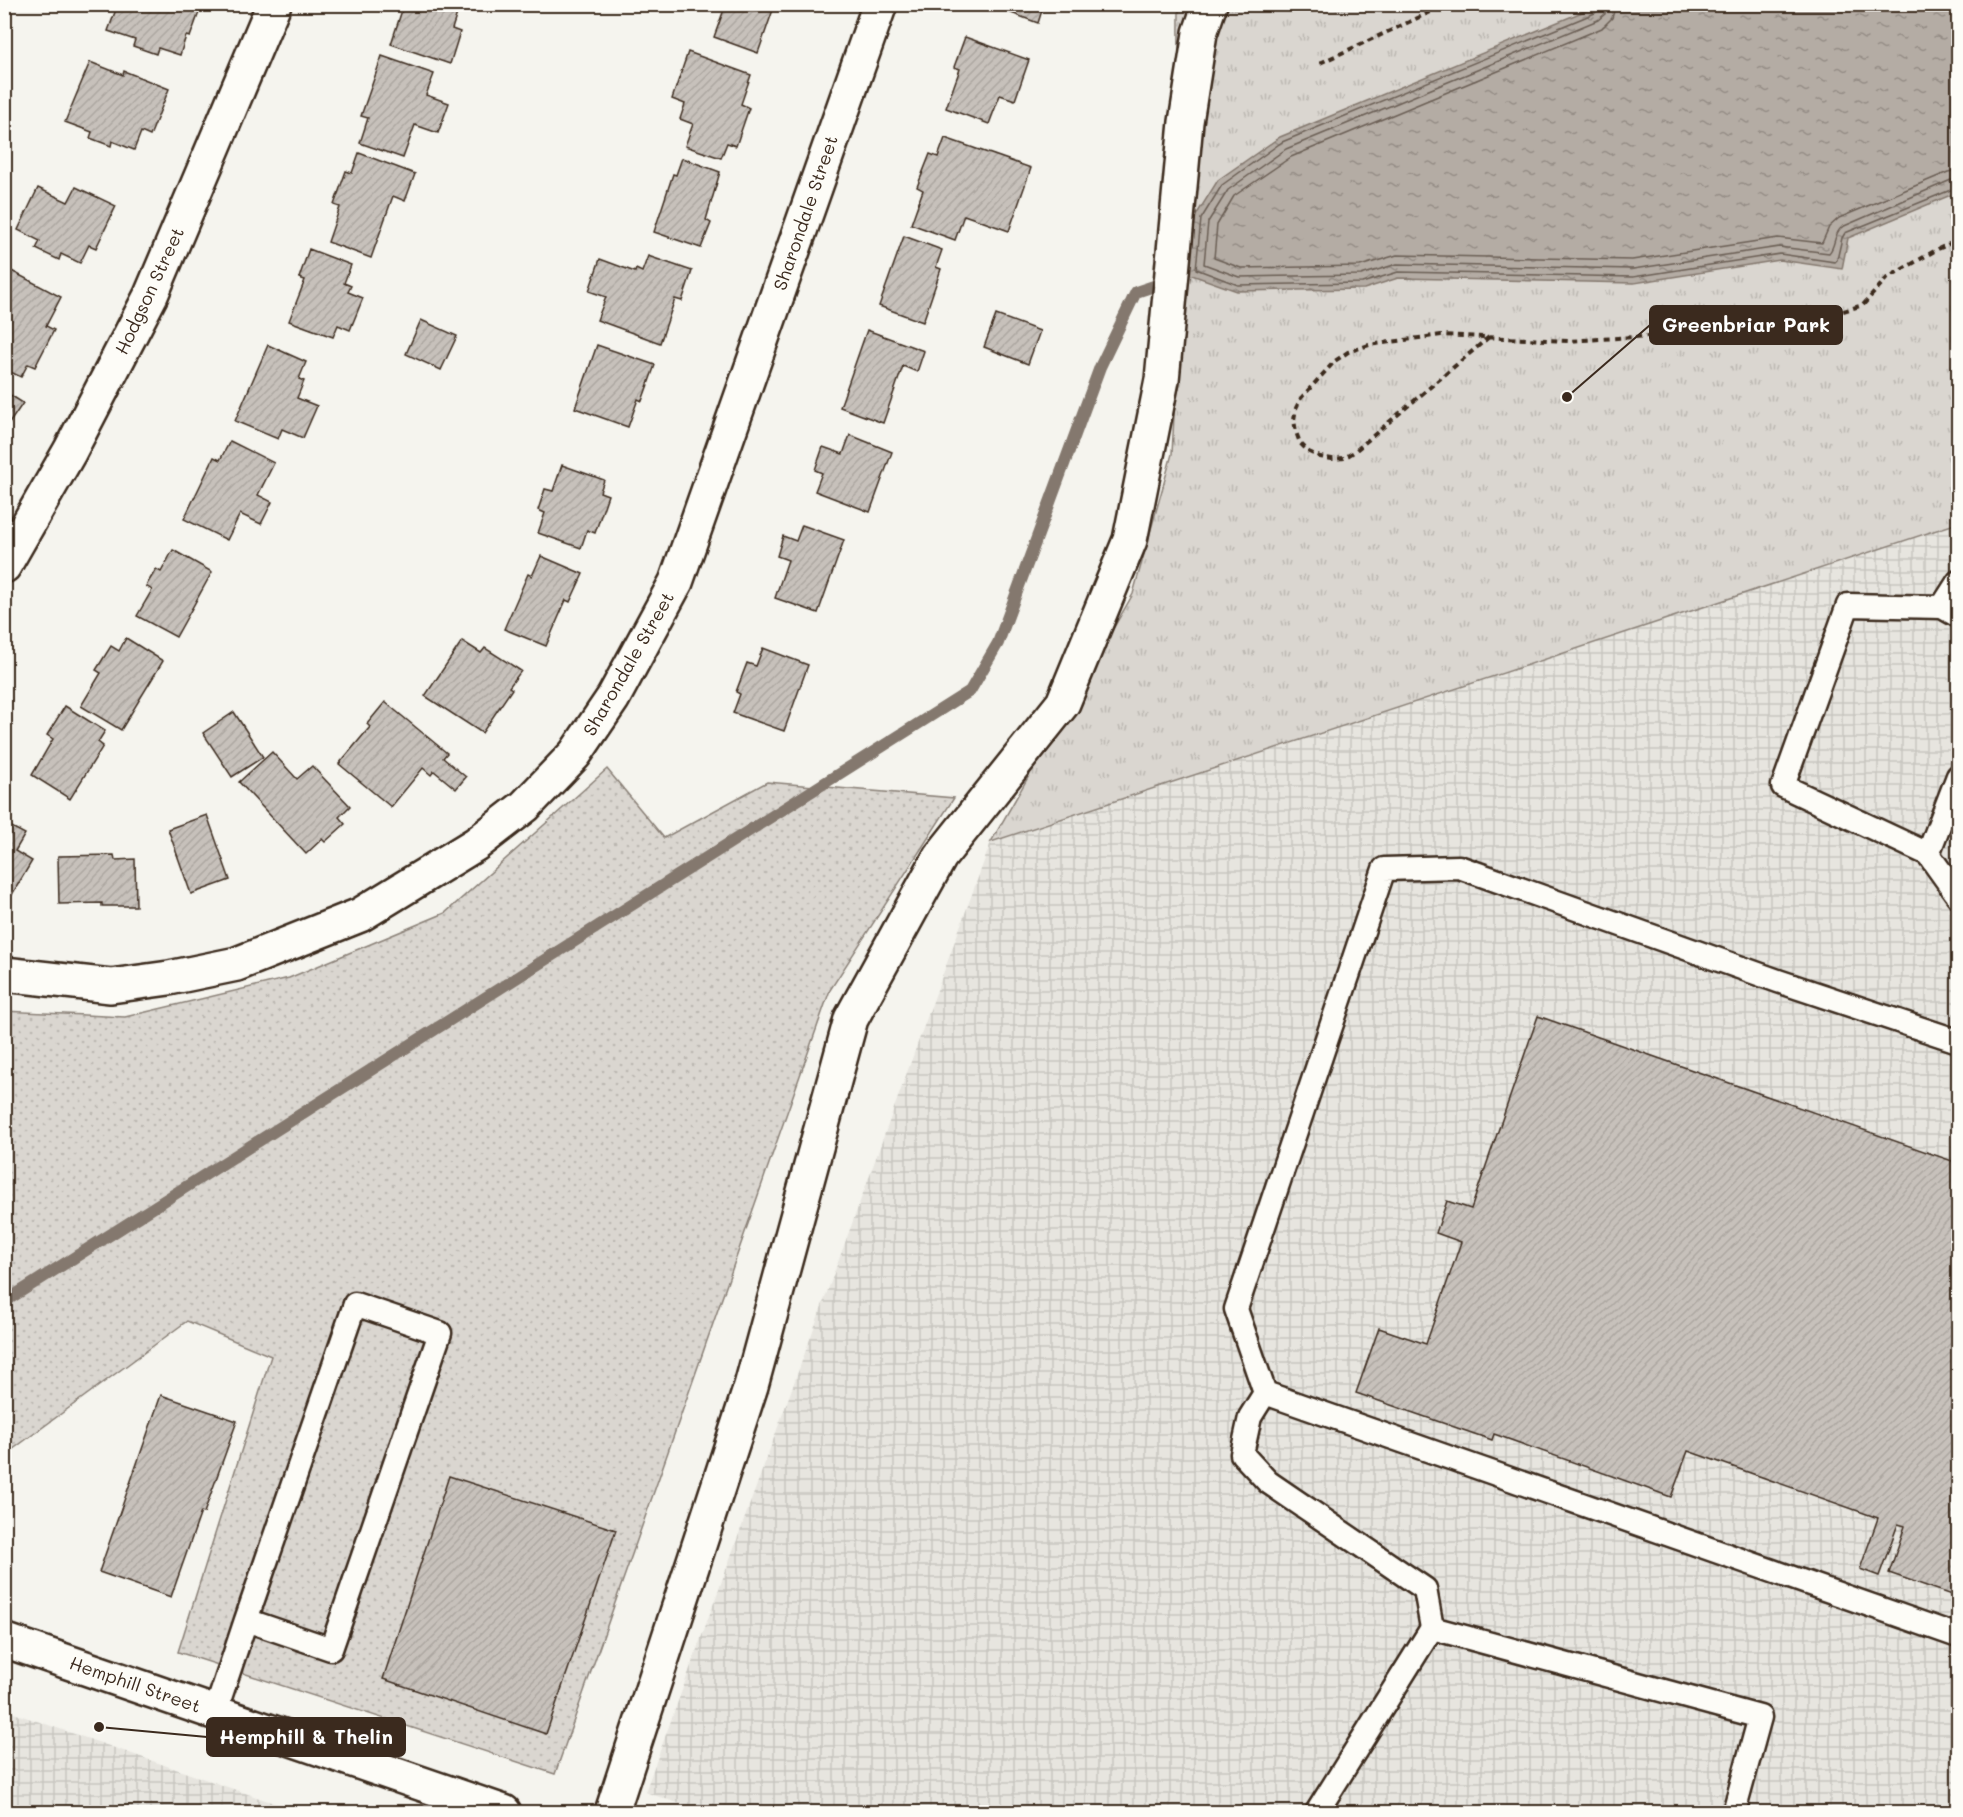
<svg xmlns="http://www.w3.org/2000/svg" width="1963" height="1817" viewBox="0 0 1963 1817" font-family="Mali,sans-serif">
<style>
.industrial{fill:url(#industrial-grid)}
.grass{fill:url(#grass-dots);stroke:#8a8077;stroke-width:1.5}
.park{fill:url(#park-tufts);stroke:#8a8077;stroke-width:1.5}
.water{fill:url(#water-ripples);stroke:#84786e;stroke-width:1.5}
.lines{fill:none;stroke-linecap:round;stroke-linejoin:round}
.shore{stroke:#6b5e54;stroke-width:1.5}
.stream{stroke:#84786e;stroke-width:12}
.building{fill:url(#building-hatch);stroke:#3b2a1e;stroke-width:1.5}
.service-casing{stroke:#3b2a1e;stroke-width:27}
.minor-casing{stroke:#3b2a1e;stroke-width:38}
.secondary-casing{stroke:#3b2a1e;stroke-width:38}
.path{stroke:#3b2a1e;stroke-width:4;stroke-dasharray:6 4.5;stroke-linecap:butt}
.service{stroke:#fdfcf7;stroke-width:22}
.minor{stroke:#fdfcf7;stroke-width:33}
.secondary{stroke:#fdfcf7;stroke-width:33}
.labels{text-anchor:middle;stroke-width:5;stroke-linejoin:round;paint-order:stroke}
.street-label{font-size:18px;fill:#3b2a1e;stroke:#fdfcf7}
.leader{fill:none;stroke:#3b2a1e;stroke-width:2}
.callout-dot{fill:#3b2a1e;stroke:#fdfcf7;stroke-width:2}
.callout{fill:#3b2a1e;stroke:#3b2a1e;stroke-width:2}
.callout-label{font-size:20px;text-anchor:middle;font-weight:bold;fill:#fff}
</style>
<defs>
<pattern id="industrial-grid" width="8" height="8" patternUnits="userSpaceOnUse" patternTransform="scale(1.5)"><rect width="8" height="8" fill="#e7e5df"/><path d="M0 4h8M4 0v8" fill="none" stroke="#c7c5bf"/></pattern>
<pattern id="grass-dots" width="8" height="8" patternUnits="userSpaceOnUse" patternTransform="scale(1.5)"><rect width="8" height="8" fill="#dad6d0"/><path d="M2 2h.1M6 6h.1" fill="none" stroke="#bcb8b2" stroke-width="1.8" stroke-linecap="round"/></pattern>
<pattern id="park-tufts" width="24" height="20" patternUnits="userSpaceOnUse" patternTransform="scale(1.5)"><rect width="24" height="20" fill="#dad6d0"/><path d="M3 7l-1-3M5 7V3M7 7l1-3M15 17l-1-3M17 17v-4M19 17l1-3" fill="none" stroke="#bcb8b2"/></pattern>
<pattern id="water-ripples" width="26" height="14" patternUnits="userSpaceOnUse" patternTransform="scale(1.5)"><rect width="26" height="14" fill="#b4aca4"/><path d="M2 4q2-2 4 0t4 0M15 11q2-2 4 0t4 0" fill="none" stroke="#948c85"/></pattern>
<pattern id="building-hatch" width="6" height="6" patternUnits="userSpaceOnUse" patternTransform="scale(1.5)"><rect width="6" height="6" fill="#c7c1bb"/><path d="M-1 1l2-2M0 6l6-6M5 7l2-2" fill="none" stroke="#aca6a0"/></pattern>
</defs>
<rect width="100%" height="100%" fill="#f5f4ee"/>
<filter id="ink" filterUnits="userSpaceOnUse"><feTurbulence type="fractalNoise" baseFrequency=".0167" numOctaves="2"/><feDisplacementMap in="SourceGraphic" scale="12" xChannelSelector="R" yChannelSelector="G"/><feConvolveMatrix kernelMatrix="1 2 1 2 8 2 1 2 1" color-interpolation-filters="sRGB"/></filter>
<g filter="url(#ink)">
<g class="industrial">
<polygon points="1958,523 1958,1812 704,1812 645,1792 991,842"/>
<polygon points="4,1710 5,1710 300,1812 5,1812"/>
</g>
<polygon class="grass" points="607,769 664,838 767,782 954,798 830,990 555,1774 178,1652 271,1356 187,1321 5,1455 4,1011 125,1017 289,978 445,913"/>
<polygon class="park" points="1179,5 1958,5 1958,523 991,842 1133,594 1172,454 1178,339"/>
<polygon class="water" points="1599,5 1958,5 1958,192 1848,238 1842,269 1780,260 1634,283 1398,278 1364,289 1237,291 1189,274 1195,217 1218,180 1280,137"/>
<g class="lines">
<g class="shore">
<polyline points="1599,4 1599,9 1595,13 1282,142 1222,185 1201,219 1196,269 1238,285 1362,283 1398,272 1633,277 1780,254 1835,262 1837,260 1842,238 1845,233 1958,187"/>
<path d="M1607 4 1605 14 1598 20 1286 149 1228 190 1208 222 1204 264 1239 277 1361 275 1397 264 1633 269 1779 247 1829 253C1836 246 1833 234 1842 227L1951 180 1958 179"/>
<polyline points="1616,4 1612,18 1602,28 1291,157 1234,196 1217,225 1214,258 1241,268 1360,266 1397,255 1632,260 1778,238 1822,243 1829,227 1839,218 1948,172 1958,170"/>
</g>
<polyline class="stream" points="4,1302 970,691 998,643 1100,367 1136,292 1169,281"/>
</g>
<g class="building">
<polygon points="118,4 202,4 190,37 186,36 180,55 158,48 156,54 133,46 135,40 108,31"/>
<polygon points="404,4 460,4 452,29 460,32 450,64 391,44"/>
<polygon points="726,4 775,4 758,53 714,37"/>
<polygon points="987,4 1044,4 1038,23"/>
<polygon points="965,37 1029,60 1015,100 1000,95 989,124 946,108 960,69 954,67"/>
<polygon points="688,52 751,75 741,104 749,108 736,146 727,143 721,158 685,146 693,124 680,119 685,104 672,99"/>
<polygon points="382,56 434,74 426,95 449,103 438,133 415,125 403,158 360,143 368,118 361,116"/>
<polygon points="90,62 123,75 124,71 169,89 150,136 141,132 134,150 112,141 111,146 90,138 92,132 65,122"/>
<polygon points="945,138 1031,168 1009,231 964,215 955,240 911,224 923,190 917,187 930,154 938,157"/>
<polygon points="359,153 415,174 405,201 393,196 371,258 328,242 340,207 334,205 346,171 352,173"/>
<polygon points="682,158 720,172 706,220 711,223 701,248 654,232 673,174 676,175"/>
<polygon points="76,187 116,206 96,248 89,245 80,263 61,254 59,260 36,249 40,241 18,230 38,188 68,202"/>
<polygon points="904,236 942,250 936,267 941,269 923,322 879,306"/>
<polygon points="309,249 351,265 344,283 351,286 348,292 363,298 350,330 338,325 333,337 289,321 305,280 299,278"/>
<polygon points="648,256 692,271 682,301 675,299 660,343 597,320 606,297 589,291 600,259 635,272 636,269 642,272"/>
<polygon points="4,267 61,297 46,326 54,330 35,367 28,364 21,377 4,369"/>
<polygon points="996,315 1040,331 1028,364 984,347"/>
<polygon points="421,320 457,336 441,370 406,354"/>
<polygon points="867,330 924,351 917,372 903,366 883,423 840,407"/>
<polygon points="268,345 306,362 299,379 304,381 297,398 317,406 303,438 282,429 278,439 235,421"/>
<polygon points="597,345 655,365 642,401 638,399 628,427 575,408"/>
<polygon points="4,391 23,403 4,431"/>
<polygon points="850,435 892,452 870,512 815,491 822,473 815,470 823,447 843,454"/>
<polygon points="230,441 274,463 258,495 272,502 261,524 240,514 227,540 184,519 214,457 220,460"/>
<polygon points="562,465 604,480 600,492 608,495 595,533 587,530 581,548 538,533 545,513 538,510 545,489 553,491"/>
<polygon points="802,525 844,540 818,613 775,598 788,560 777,556 783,536 796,541"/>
<polygon points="173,550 212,572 176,637 137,616 152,590 146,586 156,569 161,572"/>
<polygon points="541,556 583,574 570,602 566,600 546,646 504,629 528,574 532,576"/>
<polygon points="126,638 163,661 121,730 81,706 101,673 96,670 111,646 119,651"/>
<polygon points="462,641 481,653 485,648 521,671 509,687 512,689 482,733 425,696"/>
<polygon points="763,648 808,665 784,731 733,713 740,694 736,692 747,663 756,666"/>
<polygon points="385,702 447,753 443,758 466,777 456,789 434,771 431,775 423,768 391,807 339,764 370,727 367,724"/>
<polygon points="65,706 105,731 98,742 103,746 70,799 32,775 53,739 47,735"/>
<polygon points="234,712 263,757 232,777 203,733"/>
<polygon points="272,752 297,779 312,766 350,806 339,817 345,824 325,842 322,839 306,854 239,782"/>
<polygon points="207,815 230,880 191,894 168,829"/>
<polygon points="4,823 25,834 15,851 32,861 4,908"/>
<polygon points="114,855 115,860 135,859 136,906 102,906 102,903 59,904 58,856"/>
<polygon points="1538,1016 1958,1163 1958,1597 1889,1573 1905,1526 1898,1524 1879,1576 1860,1569 1878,1518 1688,1451 1671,1497 1494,1434 1492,1440 1356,1393 1379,1328 1426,1344 1461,1242 1436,1233 1447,1201 1471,1209"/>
<polygon points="161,1395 237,1421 204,1513 201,1512 171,1597 99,1572"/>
<polygon points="449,1476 616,1530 546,1734 383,1679"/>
</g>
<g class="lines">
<defs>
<g id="service">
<polyline points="1942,607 1958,582"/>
<polyline points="1958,616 1942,607 1848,605 1783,786 1928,854 1958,896"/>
<polyline points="1928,854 1958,776"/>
<polyline points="1958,1041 1778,981 1459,867 1384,869 1236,1309 1265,1393 1958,1636"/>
<polyline points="1265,1393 1250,1417 1242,1454 1268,1482 1425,1589 1432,1628 1317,1812"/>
<polyline points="1432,1628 1760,1717 1734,1812"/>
<polyline points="215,1713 246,1620 331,1649 440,1333 355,1304 246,1620"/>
</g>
<g id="minor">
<polyline points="4,566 70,451 151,295 274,4"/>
<polyline points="4,974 111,986 169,978 237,964 360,915 476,844 525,806 575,754 613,698 676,582 880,4"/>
<polyline points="612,1812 751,1386 851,1019 940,857 1063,703 1130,540 1162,380 1186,122 1200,33 1210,4"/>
</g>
<polyline id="secondary" points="4,1640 504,1812"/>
</defs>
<use href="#service" class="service-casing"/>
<use href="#minor" class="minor-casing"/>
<use href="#secondary" class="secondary-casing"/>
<g class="path">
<polyline points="1320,63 1448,4"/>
<polyline points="1489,337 1354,452 1344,458 1332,459 1320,457 1309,452 1300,443 1296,432 1294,420 1296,408 1301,398 1335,361 1348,352 1369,345 1441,335 1568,341 1731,331 1830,315 1863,305 1887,278 1938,249 1958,240"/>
</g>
<use href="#service" class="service"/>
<use href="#minor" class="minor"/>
<use href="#secondary" class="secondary"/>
</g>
</g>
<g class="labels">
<g class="street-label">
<text transform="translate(806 213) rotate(-71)" y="6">Sharondale Street</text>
<text transform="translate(150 291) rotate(-65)" y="6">Hodgson Street</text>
<text transform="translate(629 664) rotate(-60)" y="6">Sharondale Street</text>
<text transform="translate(135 1685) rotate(19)" y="6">Hemphill Street</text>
</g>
</g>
<path class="leader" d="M1567 397L1650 325M99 1727L207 1737"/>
<g class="callout-dot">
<circle cx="1567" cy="397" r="6"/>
<circle cx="99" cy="1727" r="6"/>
</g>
<g class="callout">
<rect x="1650" y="306" width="192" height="38" rx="6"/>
<rect x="207" y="1718" width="198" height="38" rx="6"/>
</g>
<g class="callout-label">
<text x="1746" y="332">Greenbriar Park</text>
<text x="306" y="1744">Hemphill &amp; Thelin</text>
</g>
<rect width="1963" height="1817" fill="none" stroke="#fdfcf7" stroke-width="24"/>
<rect x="12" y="12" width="1939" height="1793" fill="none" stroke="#3b2a1e" stroke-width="2" filter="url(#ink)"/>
</svg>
